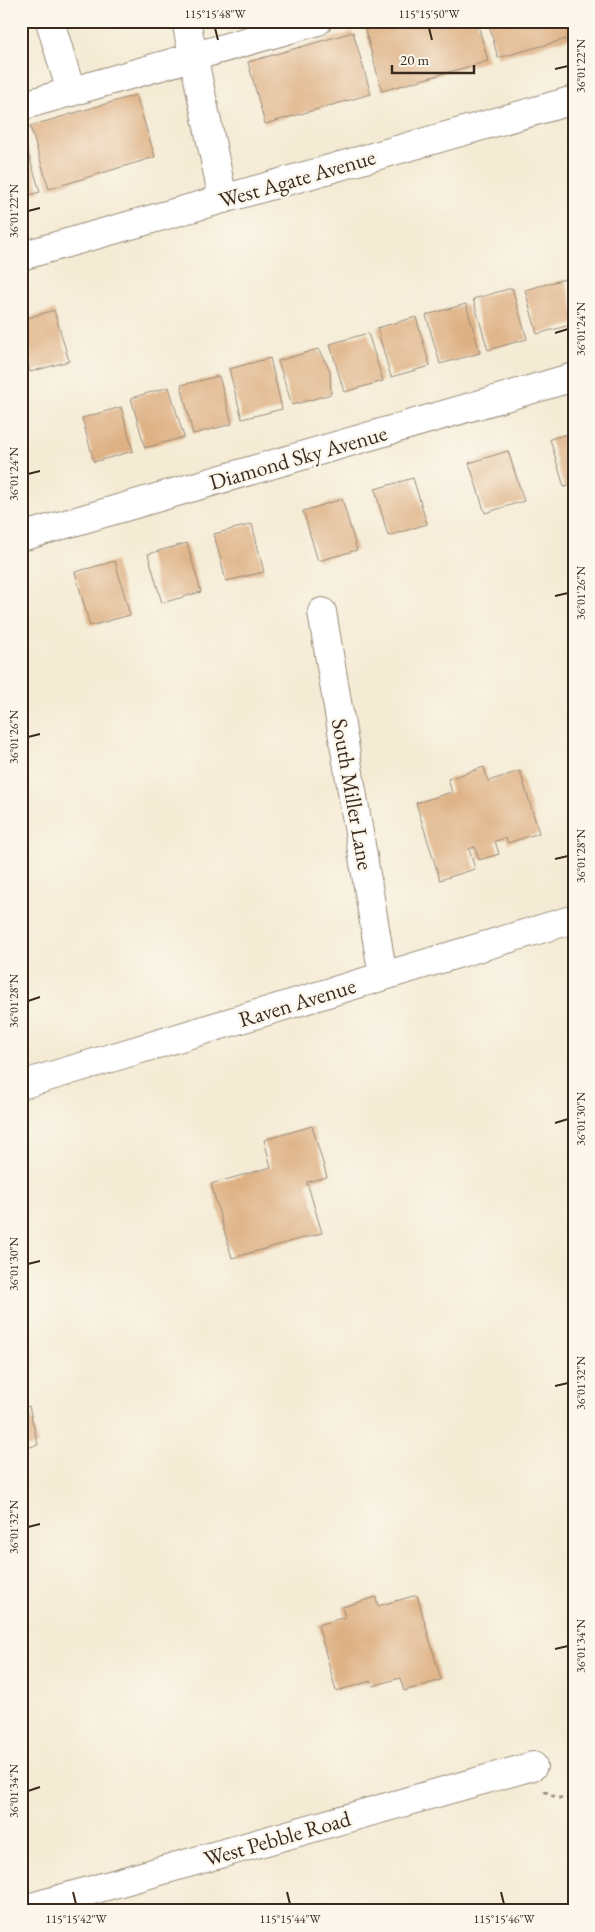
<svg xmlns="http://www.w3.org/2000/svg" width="595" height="1932" viewBox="0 0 595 1932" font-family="'EB Garamond',serif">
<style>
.building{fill:#deb184}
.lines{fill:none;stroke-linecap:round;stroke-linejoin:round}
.minor-casing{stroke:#988a79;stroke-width:30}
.path{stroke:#988a79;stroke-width:3;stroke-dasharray:4 4;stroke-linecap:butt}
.minor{stroke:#fff;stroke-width:28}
.ticks{fill:none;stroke:#3b2a1e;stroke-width:2}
.labels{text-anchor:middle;stroke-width:5;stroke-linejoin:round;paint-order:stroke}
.street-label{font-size:22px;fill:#3b2a1e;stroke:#fbf7ec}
.neatline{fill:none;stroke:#3b2a1e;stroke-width:2}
.ticks-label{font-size:12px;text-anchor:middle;fill:#3b2a1e}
</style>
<rect width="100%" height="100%" fill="#fbf7ec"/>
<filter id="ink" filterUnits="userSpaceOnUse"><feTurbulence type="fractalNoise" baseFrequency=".02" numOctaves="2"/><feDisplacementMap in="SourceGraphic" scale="10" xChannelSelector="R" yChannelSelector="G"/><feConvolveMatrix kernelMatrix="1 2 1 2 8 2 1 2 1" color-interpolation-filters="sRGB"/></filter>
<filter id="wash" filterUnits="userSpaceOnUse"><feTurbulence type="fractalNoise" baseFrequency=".0096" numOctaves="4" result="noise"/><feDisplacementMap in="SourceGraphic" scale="20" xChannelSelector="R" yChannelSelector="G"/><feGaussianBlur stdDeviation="1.12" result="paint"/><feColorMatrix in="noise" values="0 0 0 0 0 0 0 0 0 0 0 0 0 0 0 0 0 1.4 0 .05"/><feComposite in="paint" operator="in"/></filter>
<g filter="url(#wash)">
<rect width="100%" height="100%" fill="#f4ebd4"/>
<g id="blocks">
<g class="building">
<polygon points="391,21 477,21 488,61 382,91 365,29"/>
<polygon points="488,21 574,21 574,37 498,58"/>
<polygon points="353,32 371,94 265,124 248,62"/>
<polygon points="21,66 25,78 21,79"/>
<polygon points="136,95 155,157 49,189 30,126"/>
<polygon points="21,129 40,192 21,197"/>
<polygon points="565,279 574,312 574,324 537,334 525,290"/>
<polygon points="512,288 527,339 488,350 473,299"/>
<polygon points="466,304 480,353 440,364 426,315"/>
<polygon points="54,310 69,361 30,372 21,342 21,320"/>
<polygon points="416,317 430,366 391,377 377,328"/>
<polygon points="368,333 383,381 344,392 330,344"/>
<polygon points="318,349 330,370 331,394 292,405 278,361"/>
<polygon points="270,358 282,409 242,419 229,369"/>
<polygon points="219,376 232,424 193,434 181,385"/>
<polygon points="169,387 184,437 145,448 131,398"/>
<polygon points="121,407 133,451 94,462 82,418"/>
<polygon points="574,432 574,485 564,487 550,439"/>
<polygon points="508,451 524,501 485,513 469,463"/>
<polygon points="413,478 427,524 388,536 375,489"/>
<polygon points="342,499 357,550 318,561 303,511"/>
<polygon points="252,524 264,572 226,581 214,534"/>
<polygon points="187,543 201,592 162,603 148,554"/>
<polygon points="115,561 130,615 90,626 75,572"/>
<polygon points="484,767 488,781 520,771 539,833 508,843 506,838 495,841 499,854 479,860 475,847 469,849 475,869 440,880 416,803 452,792 448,779"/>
<polygon points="312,1126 327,1177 307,1182 322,1233 232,1258 211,1184 271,1167 264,1140"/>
<polygon points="29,1406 38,1445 21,1449 21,1408"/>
<polygon points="417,1595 441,1680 404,1691 400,1678 373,1686 371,1681 336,1691 318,1625 345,1617 342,1607 376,1597 378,1606"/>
</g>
</g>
</g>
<g filter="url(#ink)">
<use href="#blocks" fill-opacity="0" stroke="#988a79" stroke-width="1"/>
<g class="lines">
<defs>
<g id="minor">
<polyline points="50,21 71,92"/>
<polyline points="186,21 223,199"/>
<polyline points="21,106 318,21"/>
<polyline points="21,256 574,100"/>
<polyline points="21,537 574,377"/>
<polyline points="322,612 383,976"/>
<polyline points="21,1085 574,919"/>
<polyline points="21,1910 533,1766"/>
</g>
</defs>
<use href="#minor" class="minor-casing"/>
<polyline class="path" points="544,1791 557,1798 574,1798"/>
<use href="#minor" class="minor"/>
</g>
</g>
<path class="ticks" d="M215 28 218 40M429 28 432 40M555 69 568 66M28 211 40 208M555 333 568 329M28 474 40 471M555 596 568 593M28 737 40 734M555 859 568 856M28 1001 40 997M555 1123 568 1119M28 1264 40 1261M555 1386 568 1383M28 1527 40 1524M555 1649 568 1646M28 1791 40 1787M73 1892 76 1904M287 1892 290 1904M501 1892 504 1904"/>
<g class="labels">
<g class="street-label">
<text transform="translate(297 178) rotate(-16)" y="8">West Agate Avenue</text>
<text transform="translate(298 457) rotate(-16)" y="8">Diamond Sky Avenue</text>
<text transform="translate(353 794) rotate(80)" y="8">South Miller Lane</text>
<text transform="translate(297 1002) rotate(-17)" y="8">Raven Avenue</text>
<text transform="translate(277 1838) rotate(-16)" y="8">West Pebble Road</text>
</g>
</g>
<rect width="595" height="1932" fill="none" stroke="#fbf7ec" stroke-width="55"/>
<path d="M392 65v8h82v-8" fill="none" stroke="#3b2a1e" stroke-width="2.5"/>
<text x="400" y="65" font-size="15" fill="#3b2a1e" stroke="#fbf7ec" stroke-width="4" paint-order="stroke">20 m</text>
<rect x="28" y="28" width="540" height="1876" class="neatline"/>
<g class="ticks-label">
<text x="215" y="18">115°15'48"W</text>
<text x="429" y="18">115°15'50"W</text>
<text transform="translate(581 66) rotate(-90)" y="4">36°01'22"N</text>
<text transform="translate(14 211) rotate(-90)" y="4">36°01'22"N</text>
<text transform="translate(581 329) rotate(-90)" y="4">36°01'24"N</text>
<text transform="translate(14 474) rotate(-90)" y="4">36°01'24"N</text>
<text transform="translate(581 593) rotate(-90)" y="4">36°01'26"N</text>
<text transform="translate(14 737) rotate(-90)" y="4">36°01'26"N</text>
<text transform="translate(581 856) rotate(-90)" y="4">36°01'28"N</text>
<text transform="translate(14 1001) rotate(-90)" y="4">36°01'28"N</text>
<text transform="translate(581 1119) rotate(-90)" y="4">36°01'30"N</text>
<text transform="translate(14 1264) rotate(-90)" y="4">36°01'30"N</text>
<text transform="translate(581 1383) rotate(-90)" y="4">36°01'32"N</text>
<text transform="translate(14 1527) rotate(-90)" y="4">36°01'32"N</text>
<text transform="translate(581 1646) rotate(-90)" y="4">36°01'34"N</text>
<text transform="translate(14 1791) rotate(-90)" y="4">36°01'34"N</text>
<text x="76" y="1923">115°15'42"W</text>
<text x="290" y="1923">115°15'44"W</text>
<text x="504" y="1923">115°15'46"W</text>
</g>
</svg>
